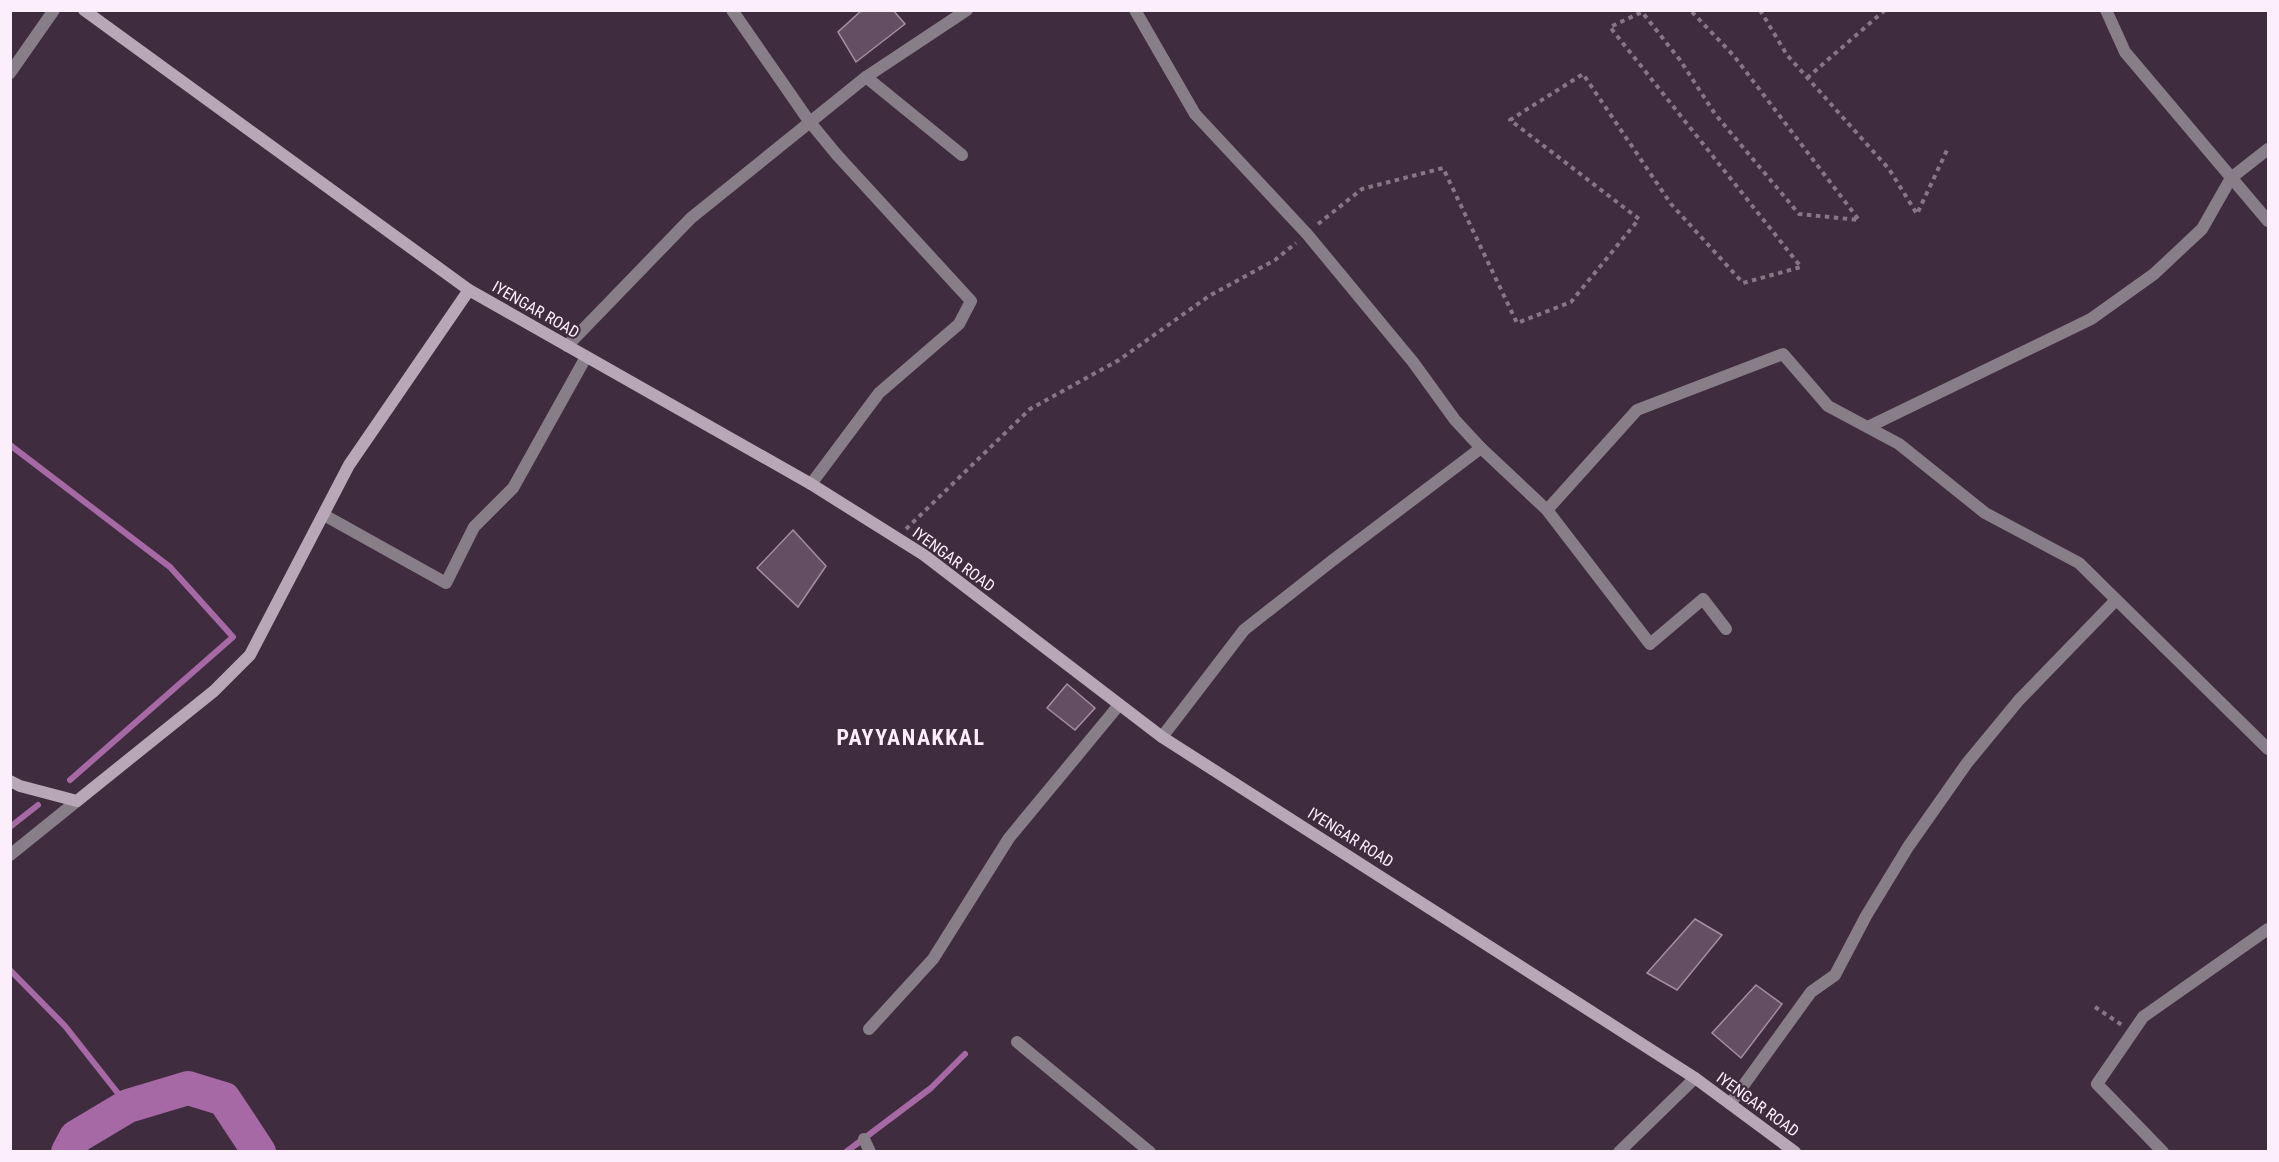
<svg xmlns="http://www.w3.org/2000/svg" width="2279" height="1162" viewBox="0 0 2279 1162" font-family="'Roboto Condensed',sans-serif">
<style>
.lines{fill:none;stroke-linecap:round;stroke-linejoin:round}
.stream{stroke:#a669a5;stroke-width:6}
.river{stroke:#a669a5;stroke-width:34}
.building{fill:#634e63;stroke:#a58ea5;stroke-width:1.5}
.path{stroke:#877686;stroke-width:4;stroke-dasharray:4.5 4.5;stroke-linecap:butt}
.street{stroke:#887e88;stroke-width:12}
.secondary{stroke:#b8a8b7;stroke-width:12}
.labels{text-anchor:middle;stroke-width:4.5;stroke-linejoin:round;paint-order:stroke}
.street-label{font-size:16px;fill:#fceffb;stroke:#402c3f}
.district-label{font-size:22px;font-weight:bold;letter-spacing:1.5px;fill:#fceffb;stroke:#402c3f}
</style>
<rect width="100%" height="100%" fill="#402c3f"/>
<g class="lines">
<g class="stream">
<polyline points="10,445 170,567 233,637 70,780"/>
<polyline points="10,827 38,805"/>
<polyline points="10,970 65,1026 128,1106"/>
<polyline points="846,1152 931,1088 965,1054"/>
</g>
<polyline class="river" points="68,1152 76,1137 128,1106 188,1088 224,1099 259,1152"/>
</g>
<g class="building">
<polygon points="862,10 893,10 905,24 856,62 838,32"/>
<polygon points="793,530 826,566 798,607 757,568"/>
<polygon points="1067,684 1095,708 1075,730 1047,708"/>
<polygon points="1695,919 1722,935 1677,990 1647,973"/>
<polygon points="1756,985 1782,1004 1741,1058 1712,1033"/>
</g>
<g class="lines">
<g class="path">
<polyline points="1760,10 1787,55 1889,169 1917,214 1948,148"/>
<polyline points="1807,78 1885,10"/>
<polyline points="1318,224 1362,189 1443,168 1517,323 1571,302 1639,219 1510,120 1583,74 1671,204 1743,283 1801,267 1610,27 1642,12 1680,60 1715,114 1799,214 1859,220 1734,56 1690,10"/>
<polyline points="906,529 1030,409 1119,360 1209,296 1275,260 1296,243"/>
<polyline points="2095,1007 2122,1025"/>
</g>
<g class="street">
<polyline points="732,10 809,121 837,155 971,301 959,324 879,393 811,484"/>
<polyline points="1135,10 1195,114 1307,234 1413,362 1455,420 1481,448"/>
<polyline points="2106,10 2125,52 2268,221"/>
<polyline points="10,73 54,10"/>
<polyline points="866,77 962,155"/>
<polyline points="567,346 691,218 866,77 967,10"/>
<polyline points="1868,427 2091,319 2154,274 2202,229 2231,178 2268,149"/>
<polyline points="1547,510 1650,644 1703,599 1726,629"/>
<polyline points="324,515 446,583 474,527 513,488 586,357"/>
<polyline points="1162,737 1244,630 1333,560 1481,448 1547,510 1637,410 1783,354 1828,406 1899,444 1985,513 2079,563 2268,749"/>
<polyline points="10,855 77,801"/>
<polyline points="869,1029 933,959 1009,838 1119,705"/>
<polyline points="1017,1042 1150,1152"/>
<polyline points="1730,1104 1811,992 1835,975 1866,916 1908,847 1967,763 2019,700 2116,600"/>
<polyline points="864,1139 870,1152"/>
<polyline points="1619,1152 1695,1078"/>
<polyline points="2163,1152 2097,1084 2143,1017 2268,929"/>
</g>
<g class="secondary">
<polyline points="84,10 469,290 811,484 924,555 1162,737 1695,1078 1795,1152"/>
<polyline points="10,781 20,786 77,801 214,691 250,655 349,465 469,290"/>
</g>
</g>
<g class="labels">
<g class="street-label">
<text transform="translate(536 309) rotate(30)" y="6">IYENGAR ROAD</text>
<text transform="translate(954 559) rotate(36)" y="6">IYENGAR ROAD</text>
<text transform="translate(1351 837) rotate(32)" y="6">IYENGAR ROAD</text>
<text transform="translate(1758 1104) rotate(36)" y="6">IYENGAR ROAD</text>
</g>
<g class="district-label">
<text x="911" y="745">PAYYANAKKAL</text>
</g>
</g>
<rect width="2279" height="1162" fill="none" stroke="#fceffb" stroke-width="24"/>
</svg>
